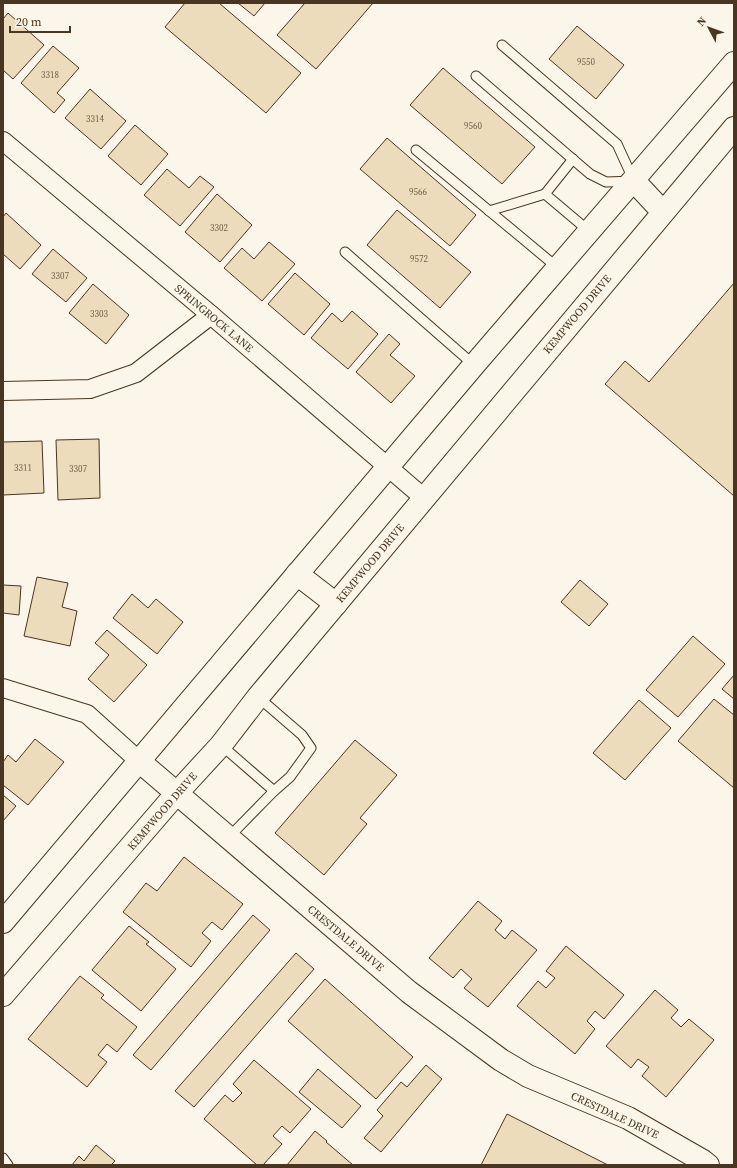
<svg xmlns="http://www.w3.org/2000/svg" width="737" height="1168" viewBox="0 0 737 1168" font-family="'Source Serif 4',serif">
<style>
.building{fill:#ecdcbc;stroke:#4a3520}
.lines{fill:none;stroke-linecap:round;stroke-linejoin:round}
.lane-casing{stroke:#4a3520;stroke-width:11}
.street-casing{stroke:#4a3520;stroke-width:20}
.secondary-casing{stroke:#4a3520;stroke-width:24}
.lane{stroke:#fbf6e9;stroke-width:9}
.street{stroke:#fbf6e9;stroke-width:18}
.secondary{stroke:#fbf6e9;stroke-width:22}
.labels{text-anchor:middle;stroke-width:3;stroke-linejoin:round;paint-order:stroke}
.number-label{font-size:9px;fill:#725f47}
.street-label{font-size:11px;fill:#4a3520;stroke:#fbf6e9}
</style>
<rect width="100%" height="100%" fill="#fbf6e9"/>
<g class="building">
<polygon points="185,3 219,3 301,73 266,113 165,27"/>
<polygon points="238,3 265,3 254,16"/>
<polygon points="305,3 373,3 316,69 277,35"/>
<polygon points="8,13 44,45 13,79 3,70 3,19"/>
<polygon points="577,26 624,65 596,99 549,59"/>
<polygon points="53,46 79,68 57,93 65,100 54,113 21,83"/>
<polygon points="443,68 535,147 502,184 410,105"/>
<polygon points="90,89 126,121 101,149 65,118"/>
<polygon points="135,125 168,154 141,185 108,156"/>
<polygon points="387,138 476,215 450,246 360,169"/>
<polygon points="167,169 189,188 200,176 214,187 180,226 144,195"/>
<polygon points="217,194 252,225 220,262 185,232"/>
<polygon points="397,210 471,272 440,308 367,245"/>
<polygon points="6,213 41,245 20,269 3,254 3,217"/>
<polygon points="269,242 295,264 262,301 224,268 242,248 254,259"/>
<polygon points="53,249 87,278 66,302 32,274"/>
<polygon points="295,273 330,304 304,335 268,304"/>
<polygon points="734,283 734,496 605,384 625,361 649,382"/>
<polygon points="93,284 129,315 106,344 69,313"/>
<polygon points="352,311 378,334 348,369 311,338 332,313 342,322"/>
<polygon points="389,334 400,344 390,355 415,376 391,403 356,372"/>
<polygon points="99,439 100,498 58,500 56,440"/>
<polygon points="42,441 44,493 3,495 3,442"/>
<polygon points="37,577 68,583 62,607 77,611 70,646 24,636"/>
<polygon points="580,580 608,604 589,626 561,602"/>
<polygon points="3,585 21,586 19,615 3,613"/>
<polygon points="132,594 148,608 156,599 183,622 157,654 113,618"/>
<polygon points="107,630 147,665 114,702 88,679 109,655 95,643"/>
<polygon points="693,636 725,664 678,717 646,690"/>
<polygon points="734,675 734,699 722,689"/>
<polygon points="714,699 734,715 734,788 678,741"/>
<polygon points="639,700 671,728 625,780 593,753"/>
<polygon points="35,739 64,762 28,805 3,785 3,762 8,755 16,762"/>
<polygon points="355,740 397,775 360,818 367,824 324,875 275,833"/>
<polygon points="3,795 16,806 3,821"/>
<polygon points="184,857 243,904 222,930 212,922 202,933 211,941 191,967 123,912 146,883 157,891"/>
<polygon points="478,901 502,921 495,930 505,939 512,930 537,950 488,1007 464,988 472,979 461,969 453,978 429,958"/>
<polygon points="253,915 270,930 151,1070 133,1055"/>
<polygon points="129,926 149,942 146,944 176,969 141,1011 92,970"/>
<polygon points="566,946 624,995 604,1019 595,1011 587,1021 595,1029 575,1054 517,1006 538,981 546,988 555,978 546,971"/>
<polygon points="296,953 314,969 194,1107 175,1091"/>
<polygon points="80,976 104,995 101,998 137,1027 117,1052 107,1044 98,1055 107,1062 87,1087 28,1039"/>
<polygon points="325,979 413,1057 376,1099 288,1021"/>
<polygon points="655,990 678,1010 671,1018 681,1027 689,1019 714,1040 666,1097 642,1076 649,1067 638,1059 631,1068 606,1046"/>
<polygon points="254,1060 311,1109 290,1133 282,1126 273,1136 282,1144 263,1165 257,1165 204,1119 225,1095 233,1102 242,1093 233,1084"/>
<polygon points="426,1065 442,1079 381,1152 364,1138 383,1116 377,1110 401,1082 407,1087"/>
<polygon points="318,1069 361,1106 342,1128 299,1092"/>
<polygon points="507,1114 608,1165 481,1165"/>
<polygon points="315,1131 327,1141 326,1142 353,1165 287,1165"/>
<polygon points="96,1145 115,1161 111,1165 72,1165 79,1156 84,1161"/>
</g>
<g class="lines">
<defs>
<g id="lane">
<polyline points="476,76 590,174 606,182 634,181 617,144 502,45"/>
<polyline points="416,150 558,268"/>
<polyline points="573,159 545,194 590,232"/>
<polyline points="489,211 545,194"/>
<polyline points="345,252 474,365"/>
<polyline points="221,745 274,791 290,777 311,748 302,735 258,697"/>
<polyline points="228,838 274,791"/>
<polyline points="3,1158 8,1165"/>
</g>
<g id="street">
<polyline points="3,141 211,315 424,498"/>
<polyline points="3,391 90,389 136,373 211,315"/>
<polyline points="3,688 87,714 139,761"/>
</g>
<g id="secondary">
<polyline points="634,181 663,212"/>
<polyline points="297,574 336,604"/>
<polyline points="139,761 409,992 501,1060 528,1076 628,1118 703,1161 708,1165"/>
<polyline points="3,922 474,365 734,63"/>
<polyline points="3,995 176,794 221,745 258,697 734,128"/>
</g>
</defs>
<use href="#lane" class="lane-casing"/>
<use href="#street" class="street-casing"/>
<use href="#secondary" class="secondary-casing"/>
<use href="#lane" class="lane"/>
<use href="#street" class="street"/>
<use href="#secondary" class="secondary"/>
</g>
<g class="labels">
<g class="number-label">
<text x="586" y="65">9550</text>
<text x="50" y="78">3318</text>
<text x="95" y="122">3314</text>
<text x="473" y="129">9560</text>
<text x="418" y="195">9566</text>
<text x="219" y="231">3302</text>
<text x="419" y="262">9572</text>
<text x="60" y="279">3307</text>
<text x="99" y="317">3303</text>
<text x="23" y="471">3311</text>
<text x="78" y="472">3307</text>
</g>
<g class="street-label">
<text transform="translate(577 314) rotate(-50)" y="4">KEMPWOOD DRIVE</text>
<text transform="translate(214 318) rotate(40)" y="4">SPRINGROCK LANE</text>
<text transform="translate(370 563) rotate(-50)" y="4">KEMPWOOD DRIVE</text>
<text transform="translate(162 811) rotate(-49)" y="4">KEMPWOOD DRIVE</text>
<text transform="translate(346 938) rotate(40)" y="4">CRESTDALE DRIVE</text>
<text transform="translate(615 1115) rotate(25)" y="4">CRESTDALE DRIVE</text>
</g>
</g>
<rect width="737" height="1168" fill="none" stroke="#4a3520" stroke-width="8"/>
<g transform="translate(709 28) rotate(311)" stroke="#fbf6e9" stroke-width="3" paint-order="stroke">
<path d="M0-3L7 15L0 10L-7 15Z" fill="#4a3520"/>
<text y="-6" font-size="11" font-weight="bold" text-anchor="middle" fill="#4a3520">N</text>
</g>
<path d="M10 26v6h60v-6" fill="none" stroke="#4a3520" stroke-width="2"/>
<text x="16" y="26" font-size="12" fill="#4a3520" stroke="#fbf6e9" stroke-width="3" paint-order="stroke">20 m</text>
</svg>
